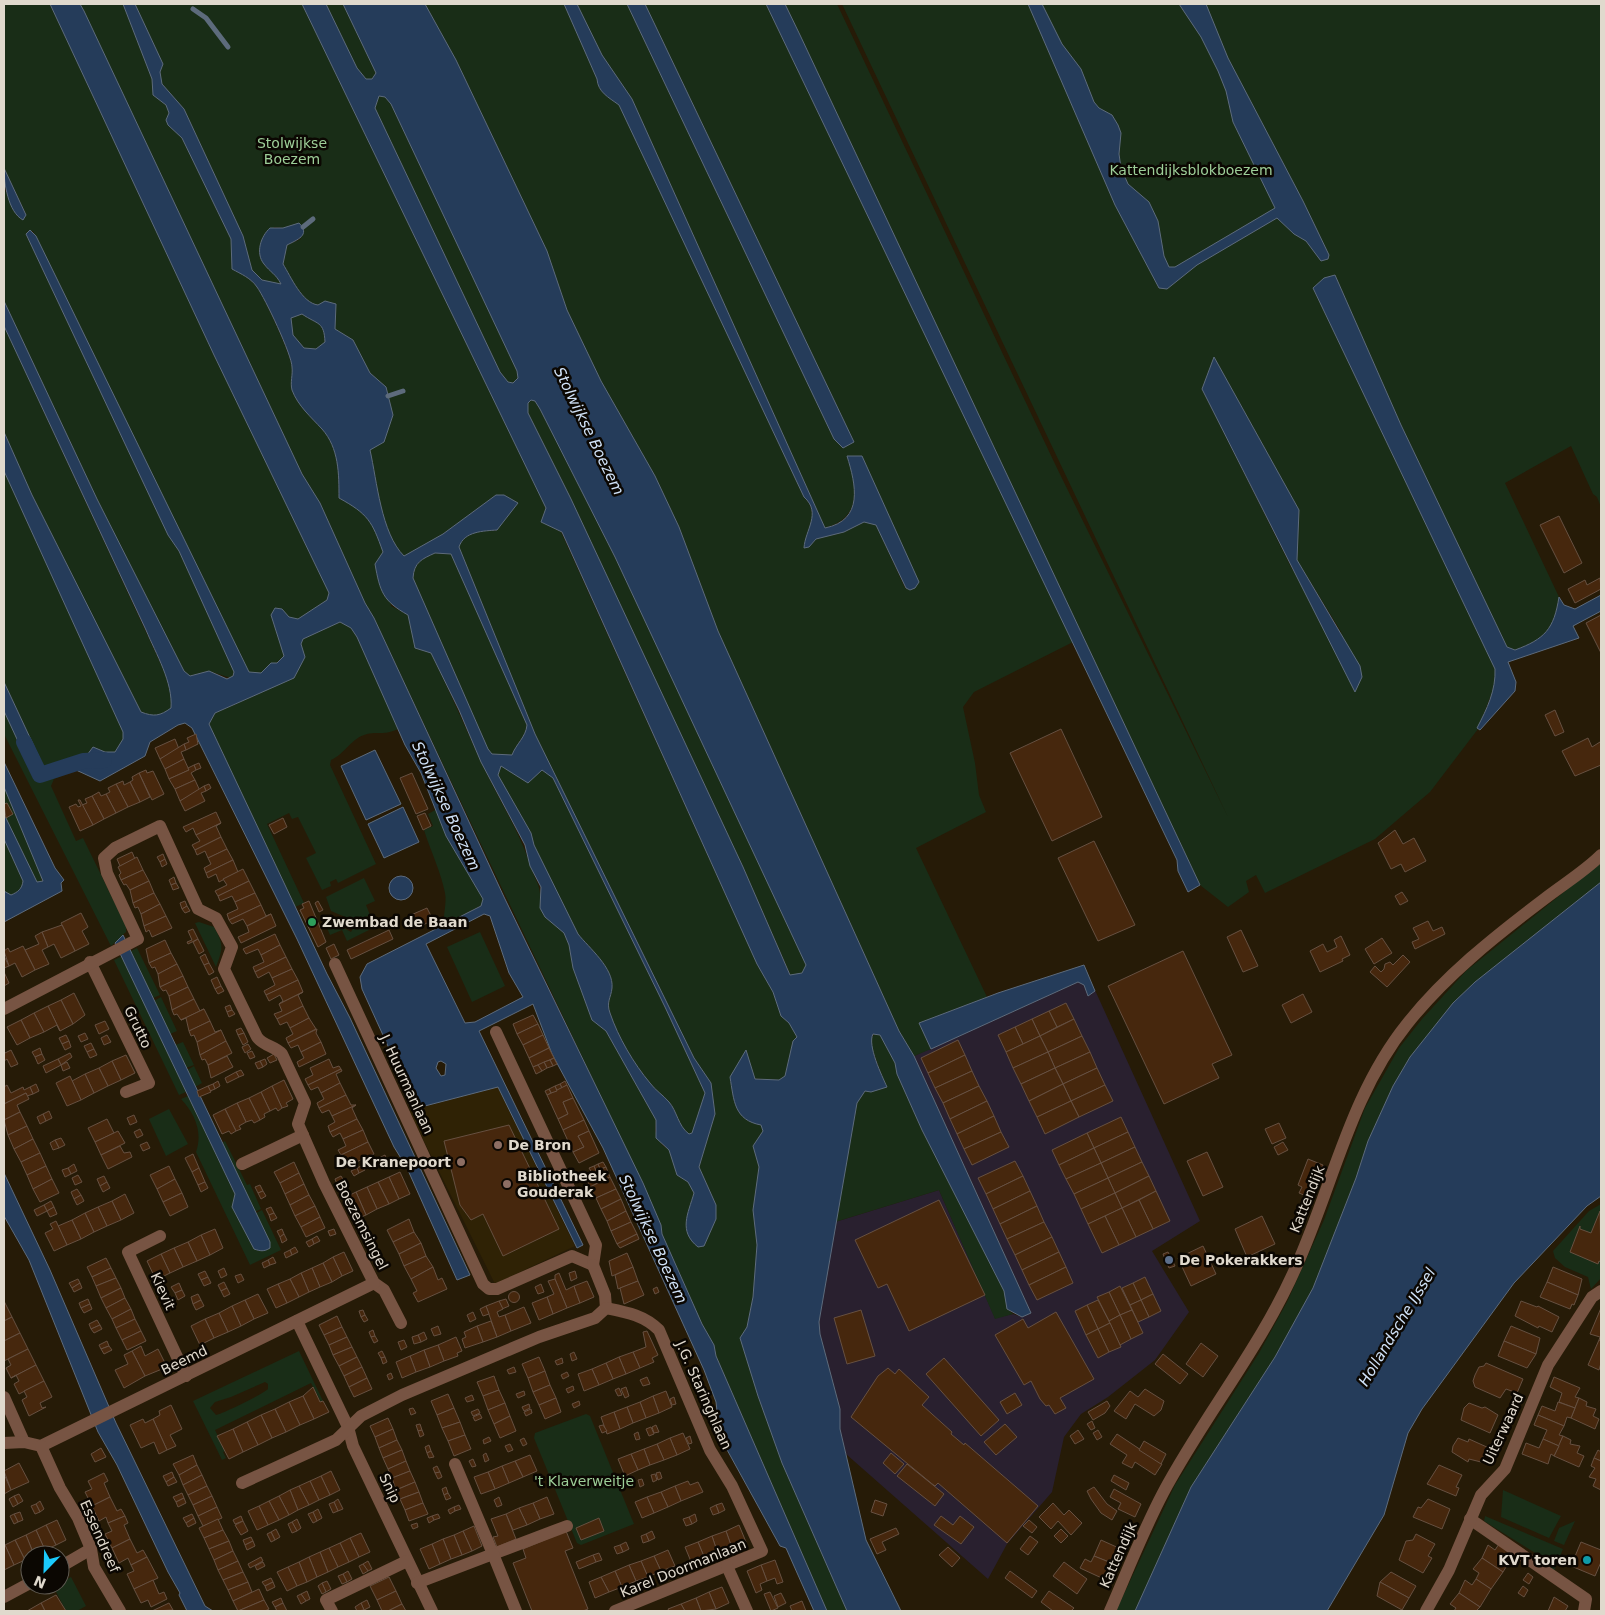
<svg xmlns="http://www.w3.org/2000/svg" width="1605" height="1615" viewBox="0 0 1605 1615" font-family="'DejaVu Sans',sans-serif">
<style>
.industrial{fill:#29202f}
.built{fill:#2f2205}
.green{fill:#192d17;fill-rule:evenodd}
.water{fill:#253c5a;stroke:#5d6b7c;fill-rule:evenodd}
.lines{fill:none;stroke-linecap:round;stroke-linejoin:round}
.stream{stroke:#5d6b7c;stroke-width:5}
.canal{stroke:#253c5a;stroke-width:16}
.building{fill:#46270d;stroke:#665041}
.minor{stroke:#775443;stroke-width:12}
.leisure-dot{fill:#2e9e5b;stroke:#0b0702;stroke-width:2}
.education-dot{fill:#8d6e63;stroke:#0b0702;stroke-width:2}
.service-dot{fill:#5c6f8a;stroke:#0b0702;stroke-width:2}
.culture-dot{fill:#0f9aa8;stroke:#0b0702;stroke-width:2}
.labels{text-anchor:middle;stroke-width:5;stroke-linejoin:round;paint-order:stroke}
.park-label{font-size:14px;fill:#9dce98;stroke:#0b0702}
.poi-label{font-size:14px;font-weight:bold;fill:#e0d9cd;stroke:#0b0702;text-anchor:start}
.street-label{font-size:14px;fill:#e0d9cd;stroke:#0b0702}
.water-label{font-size:15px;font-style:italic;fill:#d0e2f8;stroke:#0b0702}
</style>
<rect width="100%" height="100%" fill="#261b07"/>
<polygon class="industrial" points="1089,977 1200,1221 1152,1251 1189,1312 1155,1360 1108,1397 1081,1414 1064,1437 1052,1492 1007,1544 988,1579 846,1454 840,1429 840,1409 820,1334 819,1322 835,1222 939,1190 995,1318 1013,1314 1022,1317 1031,1313 914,1056"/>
<polygon class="built" points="498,1087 575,1246 495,1284 409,1111"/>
<g class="green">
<polygon points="4,4 50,4 214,355 329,593 327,600 298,619 294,620 275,608 271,615 284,656 276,663 271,663 261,673 249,672 246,667 33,231 28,231 26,234 168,535 179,551 234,672 231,678 209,671 189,676 184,671 97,499 4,301 4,188 17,216 26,214 4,168"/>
<path d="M80 4H123L152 79 153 95 166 105 169 113 166 120 168 125 182 138 231 239 232 269C241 274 251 278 257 287 264 297 292 357 292 367 293 375 290 382 292 390 298 406 311 417 322 429 339 448 339 474 339 498 346 502 354 505 360 509 384 527 387 578 391 606L408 615 415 648 431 653C449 690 465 727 482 764 498 798 518 829 530 864 536 884 542 884 540 908L564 933 569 945 573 968 592 1020 606 1031 656 1120 655 1131 662 1145 669 1150 677 1175 688 1182 694 1193 691 1203 716 1205 699 1167 715 1114 711 1083 694 1058 535 734 459 547C463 533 483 529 496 531V495L443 534 404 556C380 531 377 483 370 450L393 416 386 387 370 373 353 340 335 329 318 305C302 303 291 277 283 264L287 245 301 239 283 228 274 227 264 265 275 273 281 285 262 280 252 270 243 236 184 109 162 84 160 72 163 64 135 4H302L546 508 541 522 561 532 757 964 773 992 781 1016 789 1023 797 1037 793 1041 785 1076 779 1080 730 1077C734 1101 734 1120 761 1125L763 1131 753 1146 759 1167 753 1210 757 1245 753 1297 747 1327 758 1396 782 1463 847 1611H827L716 1356 714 1345 702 1324 662 1234 661 1225C567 1022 469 821 374 618L365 603 320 503 302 474Z"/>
<polygon points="326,4 343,4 376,73 372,79 366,79 357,69"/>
<path d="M425 4H564L597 79C598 92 608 97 619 104L804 497C818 510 810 531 809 547L816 539 844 532 864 522 876 525 905 588 910 590 848 457C856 487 863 517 825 528L632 99 602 55 577 4H627L834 439 843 448 854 442 645 4H766L1073 642 974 692 963 707 975 763 979 795 986 812 916 848 987 997 919 1023 931 1049 914 1056 899 1031 718 631 679 527 655 476 601 381 567 310 547 251 456 60Z"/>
<path d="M785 4H837L1055 464 1228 817 842 4H1601V507L1597 497 1593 494 1571 446 1505 483 1559 597C1554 629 1545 639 1515 650L1507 647 1401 425 1335 275 1313 288 1495 669 1496 682 1478 729 1430 792 1375 839 1265 893 1256 875 1246 881 1249 892 1228 907 1200 885ZM1303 202 1329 255 1328 259 1321 261 1306 241ZM1214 358 1299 510 1297 560 1343 635 1292 569 1202 389Z"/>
<polygon points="379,95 385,97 391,104 518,371 518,378 513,383 508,382 500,372 375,108"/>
<path d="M303 314C318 326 324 320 325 343L316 349 304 348 293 335 291 318Z"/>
<path d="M4 326 165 673 172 698 171 709C160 716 154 717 141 712L32 495 4 432Z"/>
<polygon points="531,400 535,401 540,409 615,557 807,965 802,973 791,976 743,867 571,499 528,413 528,402"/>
<polygon points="4,471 123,732 123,739 115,752 105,752 93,747 76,770 54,779 51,786 76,841 83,838 126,926 126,932 111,946 4,734 4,711 28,762 39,757 4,682"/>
<path d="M435 553 451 554 527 725C526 737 516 743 512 755L492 754 488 749 413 578C414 562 422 559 435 553Z"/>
<path d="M340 622 351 628 357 637 398 729C383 736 379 731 367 734 351 738 345 754 331 760L330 765 376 864 338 883 336 879 330 882 331 886 322 890 306 858 316 853 298 817 292 819 289 813 267 824 304 903 295 907 209 724 215 713 236 704 305 657 301 644 303 639Z"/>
<path d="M501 765 536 774 542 770 553 778 665 1007 705 1093 692 1133 689 1134C678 1126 677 1111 669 1102 663 1095 655 1090 650 1083 634 1064 618 1037 610 1013 606 1002 611 998 612 988 614 968 589 948 578 934L534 845 531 833 498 775Z"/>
<polygon points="4,787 41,875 42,883 37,882 4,814"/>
<path d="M437 809 446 836 483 899 482 905 444 925C443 914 447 903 445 893 441 872 431 852 424 830L433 826 428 814Z"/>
<path d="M4 839 23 881C22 889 18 892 11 895L4 891Z"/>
<polygon points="1601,862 1601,882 1475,982 1453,1003 1410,1057 1393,1086 1368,1141 1356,1178 1313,1288 1275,1357 1191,1487 1135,1611 1116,1611 1175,1485 1259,1353 1287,1302 1324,1220 1365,1108 1399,1048 1422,1019 1466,971"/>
<polygon points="364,878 375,901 366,905 370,915 364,918 369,930 347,941 342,930 330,935 322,916 351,932 357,922 331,911 326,897"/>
<path d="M199 922 214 927C224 945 223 948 216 967L195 923Z"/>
<polygon points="480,932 505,986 472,1002 447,947"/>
<polygon points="137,948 160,995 153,998 131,951"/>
<polygon points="122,956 186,1092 179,1095 114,960"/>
<polygon points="161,997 177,1031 170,1034 154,1001"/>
<polygon points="876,1033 880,1035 895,1063 897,1074 922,1130 1005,1291 1007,1309 1013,1314 995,1319 939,1190 835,1222 857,1103 865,1091 886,1087 872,1048 871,1038"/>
<polygon points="183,1042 194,1065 186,1068 175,1045"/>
<polygon points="194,1066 202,1083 195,1087 187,1070"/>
<path d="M188 1096 235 1194 232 1207 270 1242 256 1213 262 1210 281 1250 250 1265 196 1152C203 1132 195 1114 181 1099Z"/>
<polygon points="169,1109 188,1144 166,1156 149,1119"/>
<polygon points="225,1141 247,1185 250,1184 261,1209 255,1212 222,1143"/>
<polygon points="1601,1204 1601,1278 1591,1289 1588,1277 1565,1267 1555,1258 1553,1251 1589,1211"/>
<path d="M299 1351 323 1401 321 1402 311 1383 215 1430 225 1451 223 1452 226 1458 222 1460 193 1401ZM265 1382 268 1384V1389C263 1394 223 1414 216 1415L210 1408 215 1402 231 1397Z"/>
<polygon points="586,1414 590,1416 634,1524 581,1545 577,1543 534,1438 535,1433"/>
<polygon points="1503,1490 1561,1516 1549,1538 1501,1517"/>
<polygon points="1485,1516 1563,1549 1554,1571 1545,1566 1548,1561 1484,1521"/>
<polygon points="1575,1521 1564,1545 1554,1541 1559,1528"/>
<polygon points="71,1577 86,1606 77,1611 66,1611 53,1586 60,1585 60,1583"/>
</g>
<g class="water">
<path d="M50 4H80L84 11 302 474 320 503 365 603 374 618 504 897 643 1183 661 1225 662 1234 702 1324 714 1345 716 1356 827 1611H814L786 1548 780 1546 720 1437 716 1402 704 1370 603 1148 552 1054 533 1004 479 1031 583 1245 577 1248 498 1087 421 1107 413 1101 362 989 360 977 367 964 481 906 483 899 446 836 421 773 405 745 357 637 351 628 340 622 303 639 301 644 305 657 294 678 215 713 209 724 327 974 350 1018 470 1275 457 1280 407 1168 394 1147 297 939 192 728 185 723 178 725 150 742 145 756 100 781 76 770 93 747 105 752H115L123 739V732L4 471V432L32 495 141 712C154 717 160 716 171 708 173 682 156 654 146 630L4 326V301L97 499 184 671 190 676 209 671 227 679 233 676 234 672 179 551 168 535 26 234 30 230 36 236 249 672 261 673 271 663H277L284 656 271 615 275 608 282 609 289 617 298 619 327 600 329 593 214 355ZM484 914 490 916 509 973 523 997 475 1022 465 1023 426 944ZM441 1061 446 1064 445 1075 441 1076 436 1068 438 1062Z"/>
<path d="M123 4H135L163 64 160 72 162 84 184 109 243 236 252 270 262 280 281 284C276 274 270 272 264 264 255 253 261 236 270 228H283L299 223C311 235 297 240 287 245L283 264C291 277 302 303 318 305L325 301 336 304 335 329 353 340 370 373 386 387 393 415 384 442 370 450C377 481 381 533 404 556L443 534 496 495H504L518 503 497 530C484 531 464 531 459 547L535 734 694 1058 711 1083 715 1114 699 1167 716 1205V1219L704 1246 698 1247C678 1231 688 1214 694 1193L688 1182 677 1175 669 1150 656 1138V1120L606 1031 592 1020 573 968 569 945 564 933 545 917 540 908 541 887 530 866 525 845 481 762 459 710 431 653 415 648 408 615C383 601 380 592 375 564L383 552C372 521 368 514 339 498 339 474 339 448 322 429 311 417 298 406 292 390 290 382 293 375 292 367 292 355 265 298 257 287 251 278 241 274 232 269L231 239 182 138 168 125 166 120 169 113 166 105 153 95 152 79ZM302 314C318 325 324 321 325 342L316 349 304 348 293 335 291 318ZM435 553 451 554 527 725C526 737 516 744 512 755L492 754 488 749 413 578C414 562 422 559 435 553ZM501 766 528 783 542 770 553 778 665 1007 705 1093 692 1133 689 1134C678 1126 677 1111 669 1102 663 1095 655 1090 650 1083 634 1064 618 1037 610 1013 606 1002 611 998 612 988 614 968 589 948 578 934L534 845 531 833 498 775Z"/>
<path d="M302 4H326L357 68 366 79H372L376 73 343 4H425L456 60 547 251 567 310 601 381 655 476 679 527 718 631 899 1031 914 1056 1031 1313 1022 1317 1007 1309 1004 1291 922 1130 897 1074 895 1063 880 1035 873 1034C867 1045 882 1076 887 1087L871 1092 865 1091 857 1103 819 1322 820 1334 840 1409V1429L866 1540 901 1611H847L782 1463 758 1396 740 1338 747 1327 753 1297 757 1245 753 1210 759 1167 753 1146 763 1131 761 1125C734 1120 734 1101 730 1077L746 1050 755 1079 779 1080 785 1076 793 1041 797 1037 789 1023 781 1016 773 992 757 964 562 532 541 522 546 508ZM379 96 385 97 391 104 517 371 518 378 513 383 508 382 500 372 375 108ZM531 400 535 401 540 409 615 557 806 965 802 973 790 975 743 867 571 499 528 413V403Z"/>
<path d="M564 4H577L602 55 632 99 825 528C864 520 856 485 847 456H862L919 582 915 588 910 590 906 588 876 525 864 522 844 532 816 539 809 547 804 548C805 530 822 513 804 497L619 105C608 97 598 92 597 79Z"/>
<polygon points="627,4 645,4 854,442 843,448 834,439"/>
<polygon points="766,4 785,4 800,35 1200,885 1188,892 1178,871 1177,860"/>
<polygon points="1028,4 1042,4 1062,44 1081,69 1094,102 1099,108 1112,115 1118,125 1121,133 1119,154 1121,168 1128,184 1149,202 1158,221 1164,256 1169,267 1175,267 1275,208 1233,122 1226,91 1218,71 1201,37 1179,4 1206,4 1228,58 1303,201 1329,255 1328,259 1321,261 1306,241 1294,234 1277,218 1197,265 1167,289 1159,288 1115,205"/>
<path d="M4 168 26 215 23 220C8 212 4 183 4 168Z"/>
<path d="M1335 275 1401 425 1507 647 1515 650C1545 639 1554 629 1559 597L1564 605 1575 609 1601 595V611L1573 626 1579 638 1508 662 1516 682 1515 691 1480 730 1477 728C1487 709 1496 690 1495 669L1313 288 1324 278Z"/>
<polygon points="1214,357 1299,510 1297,560 1360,666 1362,677 1355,692 1202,389"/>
<polygon points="4,682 39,757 28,763 4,711"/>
<polygon points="375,750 401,804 366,820 341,766"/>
<path d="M4 762 55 868 64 880 61 883 62 891 4 922V891L11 895C18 892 22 889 23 881L4 839V814L37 882 43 881 4 787Z"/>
<polygon points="403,807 419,842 384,858 368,824"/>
<circle cx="401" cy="888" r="12"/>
<polygon points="1601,882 1601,1196 1587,1206 1514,1283 1422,1409 1408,1433 1384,1515 1327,1611 1135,1611 1191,1487 1275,1357 1313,1288 1356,1178 1368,1141 1393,1086 1410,1057 1453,1003 1475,982"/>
<path d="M123 935 270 1242V1248C264 1252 260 1251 254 1249L232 1207 235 1194 115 943Z"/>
<polygon points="1084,965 1095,991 1088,996 1084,985 1078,982 931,1049 919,1023 998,993"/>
<polygon points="4,1173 50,1270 116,1423 205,1606 213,1611 187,1611 179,1595 180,1593 168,1572 117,1465 98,1432 29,1260 4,1216"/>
</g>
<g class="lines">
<g class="stream">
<polyline points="193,9 206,18 228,47"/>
<polyline points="303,227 313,219"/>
<polyline points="388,396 403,391"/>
</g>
<polyline class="canal" points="24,742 40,775 83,761 104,760"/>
</g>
<g class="building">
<polygon points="1559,516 1582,563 1564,573 1540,525"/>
<polygon points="1600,578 1601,589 1575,603 1568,589 1585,580 1587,585"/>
<polygon points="1601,615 1601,653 1586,623"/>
<polygon points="1555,710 1564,732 1555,736 1545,715"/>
<polygon points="1061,729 1102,817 1052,841 1010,753"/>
<polygon points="196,734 198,744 186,750 184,744 189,742 187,738"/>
<polygon points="1588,738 1592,747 1600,742 1601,745 1601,765 1575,776 1562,751"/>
<polygon points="175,739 179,749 160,759 155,748"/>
<polygon points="184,744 186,750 181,752 184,759 165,769 160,759"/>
<polygon points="184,759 189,770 169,779 165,769"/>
<polygon points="199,763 201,768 196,770 194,765"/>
<polygon points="194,765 196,770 191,773 195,780 175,789 169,779 189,770 188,768"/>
<polygon points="146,770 147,773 153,771 164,794 152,800 139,773"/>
<polygon points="139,773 150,797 140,802 130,782 133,780 132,777"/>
<polygon points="412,773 428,809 416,814 400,778"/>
<polygon points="195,780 200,791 180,801 175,789"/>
<polygon points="123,781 124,785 130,782 140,802 128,807 116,784"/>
<polygon points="116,784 128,807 116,813 106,794 110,792 108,788"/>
<polygon points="209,784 211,788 206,791 204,786"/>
<polygon points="204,786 206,791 201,793 205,801 185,811 180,801"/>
<polygon points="99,792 101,796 106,794 116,813 104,819 92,796"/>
<polygon points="92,796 104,819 93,825 82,805 87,803 85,799"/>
<polygon points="78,800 80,800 93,825 80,831 69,807 76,804 78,807 81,806"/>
<polygon points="7,803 13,814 6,818 4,804"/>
<polygon points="216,812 221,823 196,835 193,828 186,832 183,827"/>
<polygon points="425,813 431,826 423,830 417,816"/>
<polygon points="283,818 287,827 274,834 269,825"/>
<polygon points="221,823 216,826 221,837 195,850 192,845 200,841 196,835"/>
<polygon points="1395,830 1403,844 1414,838 1426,861 1405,872 1401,864 1391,869 1378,843"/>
<polygon points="221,837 227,849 208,858 205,851 197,855 195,850"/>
<polygon points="1094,841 1135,925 1098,941 1058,858"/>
<polygon points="227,849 233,860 206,873 204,868 211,864 208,858"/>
<polygon points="132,852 135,859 120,866 117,859"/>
<polygon points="163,854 165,859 160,862 157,857"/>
<polygon points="137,857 143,870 121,880 119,875 121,873 118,867"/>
<polygon points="165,859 167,864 162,867 160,862"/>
<polygon points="233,860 238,872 219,882 216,874 208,878 206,873"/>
<polygon points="243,869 249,881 218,896 215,891 227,885 223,879"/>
<polygon points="143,870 149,881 130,890 126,884 124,885 121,880"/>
<polygon points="174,877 176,883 171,885 169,880"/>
<polygon points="149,881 154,893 133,903 130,890"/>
<polygon points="249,881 255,893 235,902 232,896 220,901 218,896"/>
<polygon points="176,883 179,888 173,890 171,885"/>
<polygon points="1402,892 1408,901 1400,905 1395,896"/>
<polygon points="154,893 160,904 141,914 138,907 135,908 133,903"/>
<polygon points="255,893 261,905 229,920 227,914 238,909 235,902"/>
<polygon points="185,901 187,906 182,909 180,903"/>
<polygon points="309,901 326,942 318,947 300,910 304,908 302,904"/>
<polygon points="318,901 323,910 319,912 315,903"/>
<polygon points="160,904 166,916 144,926 141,914"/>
<polygon points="261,905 266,916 271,914 247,926 243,919 232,924 229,920"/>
<polygon points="187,906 190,911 185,913 182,909"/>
<polygon points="427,908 433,920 417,928 411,915"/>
<polygon points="81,913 88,927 82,931 89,944 75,951 61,923"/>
<polygon points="271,914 276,926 241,943 238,937 249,932 247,926"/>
<polygon points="166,916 172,928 152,937 149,930 146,932 144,926"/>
<polygon points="384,920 385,924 376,928 374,925"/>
<polygon points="1428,921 1433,931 1442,927 1445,934 1415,949 1412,942 1419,939 1413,928"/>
<polygon points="62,925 75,951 61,958 54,944 48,947 42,932"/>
<polygon points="193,929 198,939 188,944 187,942 192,940 188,931"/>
<polygon points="389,930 393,939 351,959 347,950"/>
<polygon points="1241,930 1258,966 1243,972 1227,937"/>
<polygon points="42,932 48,947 42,950 49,964 35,970 25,950 39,944 35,936"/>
<polygon points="275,934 280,945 261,955 258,949 246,954 243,949"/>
<polygon points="1341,936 1350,955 1342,959 1343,961 1320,972 1310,951 1323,944 1327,952 1337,947 1334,940"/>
<polygon points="1382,938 1392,953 1374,964 1365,949"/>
<polygon points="198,939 204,951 199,954 193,942"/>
<polygon points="165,940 171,953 149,963 146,949"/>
<polygon points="334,944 339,955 331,959 326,948"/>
<polygon points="280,945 286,957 255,972 253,967 264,962 261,955"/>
<polygon points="23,946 35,970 22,977 15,963 9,966 4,951 8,948 10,952"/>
<polygon points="1183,951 1232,1055 1212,1064 1219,1078 1164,1104 1108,986"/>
<polygon points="171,953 177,964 158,974 155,967 152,968 149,963"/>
<polygon points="205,954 209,963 204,965 200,957"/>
<polygon points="1403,955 1410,962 1387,987 1370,972 1375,966 1381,972 1384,969 1385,964 1390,962 1393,965"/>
<polygon points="4,956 9,966 4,968"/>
<polygon points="286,957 292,969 272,978 269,972 258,978 255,972"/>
<polygon points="209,963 214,972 209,975 204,965"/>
<polygon points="177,964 183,976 160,987 158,974"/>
<polygon points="292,969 298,980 266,995 264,991 275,985 272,978"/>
<polygon points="4,972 9,983 4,986"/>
<polygon points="183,976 188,987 169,996 166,990 163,991 160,987"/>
<polygon points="217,977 221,986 215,989 211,980"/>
<polygon points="298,980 303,992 279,1004 283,1001 280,995 269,1001 266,995"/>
<polygon points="221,986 224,991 218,994 215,989"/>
<polygon points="188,987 194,999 172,1010 169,996"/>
<polygon points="303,992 298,995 303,1006 277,1019 274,1014 282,1011 279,1004"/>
<polygon points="74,993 85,1015 73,1024 61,1000"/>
<polygon points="1303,994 1312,1012 1291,1023 1282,1005"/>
<polygon points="194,999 200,1011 204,1009 181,1020 177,1014 174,1015 172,1010"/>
<polygon points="61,1000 73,1024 60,1031 48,1006"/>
<polygon points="1066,1003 1074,1019 1057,1027 1049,1011"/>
<polygon points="230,1005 232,1010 227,1012 225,1007"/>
<polygon points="48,1006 60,1031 57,1025 44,1032 34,1013"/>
<polygon points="303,1006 309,1018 290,1028 287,1022 280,1025 277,1019"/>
<polygon points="204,1009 210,1021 189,1031 186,1018 181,1020"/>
<polygon points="232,1010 235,1014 229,1017 227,1012"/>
<polygon points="1049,1011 1057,1027 1040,1036 1032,1019"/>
<polygon points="34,1013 44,1032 30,1038 21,1020"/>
<polygon points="533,1015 538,1024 517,1034 513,1024"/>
<polygon points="309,1018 316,1029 288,1043 286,1038 293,1034 290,1028"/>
<polygon points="1032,1019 1040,1036 1023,1044 1015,1027"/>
<polygon points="1074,1019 1082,1036 1048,1052 1040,1036"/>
<polygon points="21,1020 30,1038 17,1045 7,1027"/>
<polygon points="105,1021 109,1029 99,1034 95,1025"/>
<polygon points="210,1021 215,1032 221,1030 197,1042 194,1035 191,1036 189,1031"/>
<polygon points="538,1024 543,1035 523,1045 517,1034"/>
<polygon points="1015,1027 1023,1044 1006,1052 998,1035"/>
<polygon points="241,1028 244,1033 238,1035 236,1030"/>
<polygon points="317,1029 316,1033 321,1042 301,1052 298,1045 291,1048 288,1043"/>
<polygon points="221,1030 226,1041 200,1055 197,1042"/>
<polygon points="85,1033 88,1039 81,1042 78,1036"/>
<polygon points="244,1033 248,1042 243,1045 238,1035"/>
<polygon points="66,1035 69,1041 62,1044 59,1038"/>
<polygon points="107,1035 111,1042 104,1045 101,1038"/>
<polygon points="543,1035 549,1048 529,1058 523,1045"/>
<polygon points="1040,1036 1048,1052 1013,1068 1006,1052"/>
<polygon points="1082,1036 1090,1052 1055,1068 1048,1052"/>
<polygon points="958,1040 965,1055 928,1073 921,1058"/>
<polygon points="69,1041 71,1047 65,1050 62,1044"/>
<polygon points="226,1041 232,1053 208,1065 205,1059 202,1060 200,1055"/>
<polygon points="321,1042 326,1054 299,1067 297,1062 304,1058 301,1052"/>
<polygon points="91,1043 94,1049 87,1052 84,1046"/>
<polygon points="248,1044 251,1049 245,1053 242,1047"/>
<polygon points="40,1048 42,1054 35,1057 32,1052"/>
<polygon points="549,1048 554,1058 533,1067 529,1058"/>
<polygon points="94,1049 97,1055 90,1058 87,1052"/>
<polygon points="11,1050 18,1064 11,1067 7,1059 4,1061 4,1051 5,1053"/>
<polygon points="252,1051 255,1057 250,1059 247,1053"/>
<polygon points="1048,1052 1055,1068 1021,1084 1013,1068"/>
<polygon points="1090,1052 1097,1068 1063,1084 1055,1068"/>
<polygon points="70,1053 72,1057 61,1065 58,1059"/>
<polygon points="42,1054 45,1060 38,1064 35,1057"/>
<polygon points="274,1054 277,1060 270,1063 267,1058"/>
<polygon points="126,1055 135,1073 121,1080 112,1061"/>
<polygon points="965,1055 972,1071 935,1088 928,1073"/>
<polygon points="227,1056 233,1067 211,1078 208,1065"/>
<polygon points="554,1058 557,1064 553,1066 550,1060"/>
<polygon points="58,1059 61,1065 46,1073 43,1066"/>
<polygon points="265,1059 267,1064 263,1067 260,1061"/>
<polygon points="329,1059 333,1068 339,1066 341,1069 308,1085 305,1079 313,1075 310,1068"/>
<polygon points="550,1060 553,1066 547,1068 544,1062"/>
<polygon points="112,1061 121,1080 108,1086 99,1068"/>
<polygon points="260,1061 263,1067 258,1069 255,1063"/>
<polygon points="67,1062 70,1068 63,1071 61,1065"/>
<polygon points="544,1062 547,1068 542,1071 538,1065"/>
<polygon points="538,1065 542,1071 536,1074 533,1067"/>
<polygon points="99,1068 108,1086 94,1093 85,1074"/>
<polygon points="1055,1068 1063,1084 1029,1101 1021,1084"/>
<polygon points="1097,1068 1105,1085 1071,1101 1063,1084"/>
<polygon points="341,1069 342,1071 336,1074 340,1083 321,1093 318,1087 311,1090 308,1085"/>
<polygon points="241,1070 244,1075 239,1077 236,1072"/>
<polygon points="972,1071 979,1086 943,1103 935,1088"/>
<polygon points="236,1072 239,1077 227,1083 225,1078"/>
<polygon points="85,1074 94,1093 81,1100 72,1081"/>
<polygon points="70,1076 81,1100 67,1106 56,1083"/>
<polygon points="284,1080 293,1099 286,1103 288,1106 282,1108 272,1086"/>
<polygon points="218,1081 220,1086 215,1089 213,1084"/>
<polygon points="565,1081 567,1085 562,1088 560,1084"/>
<polygon points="340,1083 346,1095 319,1108 317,1103 324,1099 321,1093"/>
<polygon points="36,1084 39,1091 33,1094 30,1087"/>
<polygon points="213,1084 215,1089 210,1091 208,1086"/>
<polygon points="560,1084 562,1088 557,1091 555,1086"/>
<polygon points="1063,1084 1071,1101 1037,1117 1029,1101"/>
<polygon points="7,1085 11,1093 23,1087 24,1090 30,1087 33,1094 27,1096 26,1093 4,1104 4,1087"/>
<polygon points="567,1085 573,1098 563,1102 568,1114 558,1119 547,1095"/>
<polygon points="1105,1085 1113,1101 1079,1117 1071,1101"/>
<polygon points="208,1086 211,1092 199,1097 197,1091"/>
<polygon points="272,1086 282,1108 278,1111 276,1108 270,1111 261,1092"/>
<polygon points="555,1086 557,1091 551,1093 549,1089"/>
<polygon points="979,1086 987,1101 950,1119 943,1103"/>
<polygon points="549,1089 551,1093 547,1095 545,1091"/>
<polygon points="261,1092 270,1111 264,1114 265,1117 260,1120 249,1098"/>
<polygon points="26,1093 29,1099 17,1105 20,1112 4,1120 4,1104"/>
<polygon points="346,1095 351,1105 356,1105 332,1116 329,1110 322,1113 319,1108"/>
<polygon points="249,1098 260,1120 254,1123 252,1120 246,1122 237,1103"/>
<polygon points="573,1098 584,1120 563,1130 558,1119 568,1114 563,1102"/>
<polygon points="987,1101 994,1116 957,1134 950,1119"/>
<polygon points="1071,1101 1079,1117 1045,1134 1037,1117"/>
<polygon points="237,1103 246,1122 239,1126 241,1129 236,1131 225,1109"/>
<polygon points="356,1105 352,1108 357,1119 330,1132 328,1126 335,1122 332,1116"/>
<polygon points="225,1109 236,1131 231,1134 229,1131 222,1134 213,1115"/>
<polygon points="49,1111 52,1118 46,1121 43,1114"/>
<polygon points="20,1112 27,1126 8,1135 4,1120"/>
<polygon points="43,1114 46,1121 40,1124 37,1117"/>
<polygon points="134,1115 137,1122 130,1125 127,1118"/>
<polygon points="994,1116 1001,1132 964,1149 957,1134"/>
<polygon points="1121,1117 1128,1132 1094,1148 1087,1133"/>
<polygon points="107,1119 114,1133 95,1142 88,1128"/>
<polygon points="357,1119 363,1130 343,1139 340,1133 333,1137 330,1132"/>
<polygon points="584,1120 589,1131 578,1136 584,1147 573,1152 563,1130"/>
<polygon points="1279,1123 1286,1138 1272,1144 1265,1129"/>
<polygon points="509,1125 559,1229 503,1256 483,1214 471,1220 460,1205 444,1141"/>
<polygon points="27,1126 33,1139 14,1149 8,1135"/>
<polygon points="140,1129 143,1135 137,1138 134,1132"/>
<polygon points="363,1130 368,1142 341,1155 338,1150 346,1146 343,1139"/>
<polygon points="118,1131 125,1143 101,1155 95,1142"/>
<polygon points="589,1131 599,1153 579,1163 573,1152 584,1147 578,1136"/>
<polygon points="1001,1132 1009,1147 972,1165 964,1149"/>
<polygon points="1128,1132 1135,1147 1101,1163 1094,1148"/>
<polygon points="1087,1133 1094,1148 1059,1165 1052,1150"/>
<polygon points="61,1138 65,1145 59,1148 55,1140"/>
<polygon points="33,1139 40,1153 21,1162 14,1149"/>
<polygon points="55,1140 59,1148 53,1150 50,1143"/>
<polygon points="147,1142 150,1148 143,1151 140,1145"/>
<polygon points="368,1142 374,1154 354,1163 351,1157 344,1160 341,1155"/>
<polygon points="1283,1142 1288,1150 1278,1155 1274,1147"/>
<polygon points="120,1146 124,1153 130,1152 132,1157 108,1169 101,1155"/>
<polygon points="1135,1147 1142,1162 1108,1178 1101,1163"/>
<polygon points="1094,1148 1101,1163 1066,1179 1059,1165"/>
<polygon points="1207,1152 1223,1187 1203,1196 1187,1161"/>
<polygon points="40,1153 46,1166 27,1175 21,1162"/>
<polygon points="193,1154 199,1168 192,1172 185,1158"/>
<polygon points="385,1155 387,1160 381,1163 379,1158"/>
<polygon points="379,1158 381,1163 376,1165 373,1160"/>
<polygon points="1308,1159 1323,1165 1311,1198 1299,1193 1302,1187 1298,1185"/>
<polygon points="1015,1161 1023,1176 986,1194 978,1178"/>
<polygon points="294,1162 299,1173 280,1183 274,1172"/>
<polygon points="603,1162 606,1167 600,1169 598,1164"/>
<polygon points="1142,1162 1149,1176 1115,1193 1108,1178"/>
<polygon points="1101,1163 1108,1178 1074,1194 1066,1179"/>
<polygon points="74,1164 77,1171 71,1174 68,1168"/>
<polygon points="598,1164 600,1169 596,1171 594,1166"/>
<polygon points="363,1165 365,1170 359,1173 357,1168"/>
<polygon points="46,1166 52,1179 33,1189 27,1175"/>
<polygon points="169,1166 175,1179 157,1189 150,1175"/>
<polygon points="594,1166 596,1171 592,1173 589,1168"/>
<polygon points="606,1167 610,1177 590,1187 585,1176"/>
<polygon points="68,1168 71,1174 65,1177 62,1170"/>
<polygon points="199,1168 205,1182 198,1185 192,1172"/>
<polygon points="357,1168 359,1173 354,1176 351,1171"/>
<polygon points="400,1172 410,1194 399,1199 389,1177"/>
<polygon points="299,1173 304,1184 285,1194 280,1183"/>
<polygon points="78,1175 82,1182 75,1185 72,1178"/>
<polygon points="104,1176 107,1182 100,1186 97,1179"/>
<polygon points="341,1176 344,1181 337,1184 335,1179"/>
<polygon points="1023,1176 1030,1191 993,1209 986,1194"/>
<polygon points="1149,1176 1156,1191 1122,1208 1115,1193"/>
<polygon points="389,1177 399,1199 389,1204 378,1182"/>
<polygon points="610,1177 616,1189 596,1198 590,1187"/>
<polygon points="1108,1178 1115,1193 1081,1209 1074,1194"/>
<polygon points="52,1179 59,1193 40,1202 33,1189"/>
<polygon points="175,1179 182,1193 163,1202 157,1189"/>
<polygon points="107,1182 110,1188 103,1192 100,1186"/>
<polygon points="205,1182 208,1188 201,1192 198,1185"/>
<polygon points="378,1182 389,1204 377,1209 367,1187"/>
<polygon points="304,1184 309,1195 290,1205 285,1194"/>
<polygon points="260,1185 263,1191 258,1193 255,1187"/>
<polygon points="367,1187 377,1209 366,1215 356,1192"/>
<polygon points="77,1189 81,1195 74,1199 71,1192"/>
<polygon points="616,1189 621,1199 601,1209 596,1198"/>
<polygon points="263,1191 266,1196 261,1199 258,1193"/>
<polygon points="1030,1191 1037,1206 1000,1224 993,1209"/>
<polygon points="1156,1191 1170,1221 1153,1229 1139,1200"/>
<polygon points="356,1192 366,1215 354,1220 344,1198"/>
<polygon points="182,1193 188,1207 170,1216 163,1202"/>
<polygon points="1115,1193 1122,1208 1088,1224 1081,1209"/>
<polygon points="125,1194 134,1213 121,1220 112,1201"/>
<polygon points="81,1195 84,1201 77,1205 74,1199"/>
<polygon points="309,1195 315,1206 295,1216 290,1205"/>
<polygon points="621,1199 626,1211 607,1221 601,1209"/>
<polygon points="939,1200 985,1295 909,1331 887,1284 878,1288 855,1240"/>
<polygon points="1139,1200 1153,1229 1136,1237 1122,1208"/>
<polygon points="51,1201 54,1207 47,1211 44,1205"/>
<polygon points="112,1201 121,1220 107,1226 98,1207"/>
<polygon points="44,1205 47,1211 37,1216 34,1210"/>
<polygon points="315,1206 320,1217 301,1227 295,1216"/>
<polygon points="1037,1206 1044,1222 1007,1239 1000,1224"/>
<polygon points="54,1207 57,1214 50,1217 47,1211"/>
<polygon points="98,1207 107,1226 94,1232 85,1213"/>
<polygon points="271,1207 274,1213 269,1215 266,1209"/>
<polygon points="1122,1208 1136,1237 1119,1245 1105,1216"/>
<polygon points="626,1211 631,1222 611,1231 607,1221"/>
<polygon points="1600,1211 1601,1262 1599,1261 1598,1264 1570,1252 1580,1226 1580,1229 1591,1233"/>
<polygon points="85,1213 94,1232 81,1239 72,1220"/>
<polygon points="274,1213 277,1218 271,1221 269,1215"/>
<polygon points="1105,1216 1119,1245 1102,1253 1088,1224"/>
<polygon points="1262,1216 1275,1244 1247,1257 1235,1229"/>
<polygon points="320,1217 325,1228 306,1237 301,1227"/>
<polygon points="409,1219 414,1232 393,1242 387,1230"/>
<polygon points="72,1220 81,1239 67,1245 58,1226"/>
<polygon points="56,1221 67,1245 54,1251 45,1233 53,1229 50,1224"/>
<polygon points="631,1222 637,1234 617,1244 611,1231"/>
<polygon points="1044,1222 1052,1237 1015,1255 1007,1239"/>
<polygon points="215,1229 223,1248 210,1255 201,1235"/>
<polygon points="282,1229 284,1234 280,1237 277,1231"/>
<polygon points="334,1229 336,1234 330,1236 328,1231"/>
<polygon points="414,1232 421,1243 399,1254 393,1242"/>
<polygon points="284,1234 287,1240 282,1243 280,1237"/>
<polygon points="637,1234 639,1239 620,1248 617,1244"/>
<polygon points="201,1235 210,1255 197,1261 188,1242"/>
<polygon points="317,1236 320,1241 314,1244 312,1239"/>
<polygon points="1052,1237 1059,1252 1022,1270 1015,1255"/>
<polygon points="312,1239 314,1244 309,1247 306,1242"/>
<polygon points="188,1242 197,1261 183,1267 174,1248"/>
<polygon points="421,1243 426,1256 404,1266 399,1254"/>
<polygon points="1203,1246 1216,1274 1191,1286 1178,1258"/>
<polygon points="295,1247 298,1252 292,1255 290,1250"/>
<polygon points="174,1248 183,1267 170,1273 161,1254"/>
<polygon points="290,1250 292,1255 286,1258 284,1253"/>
<polygon points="344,1252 353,1271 342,1276 333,1257"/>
<polygon points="1059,1252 1066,1267 1029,1285 1022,1270"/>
<polygon points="1168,1252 1175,1266 1169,1268 1163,1254"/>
<polygon points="627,1253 633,1267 612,1276 609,1261"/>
<polygon points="161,1254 170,1273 156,1280 147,1261"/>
<polygon points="426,1256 433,1267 411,1279 404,1266"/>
<polygon points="273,1257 276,1263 270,1265 268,1260"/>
<polygon points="333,1257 342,1276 332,1282 323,1263"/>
<polygon points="106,1258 111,1268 92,1277 87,1267"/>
<polygon points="268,1260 270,1265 264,1268 262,1263"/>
<polygon points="323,1263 332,1282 320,1287 312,1268"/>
<polygon points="433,1267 438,1280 442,1278 447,1289 418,1302 413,1293 417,1291 411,1279"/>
<polygon points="633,1267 638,1281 618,1289 615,1275"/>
<polygon points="1066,1267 1073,1283 1037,1300 1029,1285"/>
<polygon points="1553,1267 1582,1279 1578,1295 1547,1282"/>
<polygon points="111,1268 116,1278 96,1286 92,1277"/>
<polygon points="224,1268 227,1275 221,1278 218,1271"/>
<polygon points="312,1268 320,1287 309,1292 301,1273"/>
<polygon points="205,1271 208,1277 201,1280 198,1274"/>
<polygon points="575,1271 577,1278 571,1281 569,1273"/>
<polygon points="301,1273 309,1292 299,1297 290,1279"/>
<polygon points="559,1273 566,1290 574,1286 580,1303 567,1308 555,1279 555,1275"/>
<polygon points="241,1274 244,1280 238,1283 235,1276"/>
<polygon points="208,1277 211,1283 204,1286 201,1280"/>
<polygon points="1145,1277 1153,1294 1141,1300 1133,1283"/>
<polygon points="116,1278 121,1288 101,1298 96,1286"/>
<polygon points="78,1279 80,1283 72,1288 69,1283"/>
<polygon points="290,1279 299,1297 287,1303 278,1284"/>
<polygon points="555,1279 567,1308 553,1314 547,1297 554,1294 548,1281"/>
<polygon points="587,1281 594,1297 580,1303 574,1286"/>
<polygon points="638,1281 644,1295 624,1304 620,1288"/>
<polygon points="224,1282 227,1288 221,1291 218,1285"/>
<polygon points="1547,1282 1578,1295 1574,1305 1572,1304 1570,1309 1540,1297"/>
<polygon points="80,1283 82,1288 74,1292 72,1288"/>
<polygon points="179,1283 182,1290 175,1293 171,1287"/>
<polygon points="1133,1283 1141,1300 1130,1305 1122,1288"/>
<polygon points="278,1284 287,1303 276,1308 267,1289"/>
<polygon points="541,1284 544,1292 538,1294 535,1287"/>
<polygon points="1120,1286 1132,1310 1120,1315 1109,1292"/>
<polygon points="657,1287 659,1292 655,1294 653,1289"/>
<polygon points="121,1288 125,1298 106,1308 101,1298"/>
<polygon points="227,1288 230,1294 224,1297 221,1291"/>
<polygon points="182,1290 185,1296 178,1300 175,1293"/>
<circle cx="514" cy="1297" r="5.5"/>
<polygon points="1109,1292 1120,1315 1109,1321 1097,1297"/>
<polygon points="198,1294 201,1300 193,1304 191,1297"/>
<polygon points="258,1294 268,1313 254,1319 245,1300"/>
<polygon points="1153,1294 1161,1311 1149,1317 1141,1300"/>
<polygon points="547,1297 553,1314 539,1320 532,1303"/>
<polygon points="125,1298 131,1309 112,1319 106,1308"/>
<polygon points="88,1299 90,1304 81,1308 79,1303"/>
<polygon points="506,1299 509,1306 502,1309 499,1301"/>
<polygon points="201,1300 204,1306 196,1310 193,1304"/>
<polygon points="245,1300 254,1319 241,1326 232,1306"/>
<polygon points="1098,1300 1110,1323 1098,1329 1087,1305"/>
<polygon points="1141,1300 1149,1317 1138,1322 1130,1305"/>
<polygon points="4,1301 12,1317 4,1321"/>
<polygon points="499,1301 503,1309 497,1312 499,1317 505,1315 511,1331 497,1337 486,1306"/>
<polygon points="1521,1301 1537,1307 1538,1306 1559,1317 1552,1332 1539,1326 1538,1328 1515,1316"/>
<polygon points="90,1304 92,1309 84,1313 81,1308"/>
<polygon points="1087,1305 1098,1329 1086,1335 1075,1311"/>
<polygon points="232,1306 241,1326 228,1332 219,1313"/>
<polygon points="486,1306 489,1314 483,1316 480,1309"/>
<polygon points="524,1307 531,1323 511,1331 505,1315"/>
<polygon points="1601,1308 1601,1341 1599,1340 1600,1337 1590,1334"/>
<polygon points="131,1309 135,1319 116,1328 112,1319"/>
<polygon points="363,1310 365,1315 361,1317 359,1311"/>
<polygon points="861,1310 875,1356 847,1364 834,1318"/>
<polygon points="1132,1310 1143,1333 1131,1339 1120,1315"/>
<polygon points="473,1312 476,1319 470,1322 467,1315"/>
<polygon points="1056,1312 1094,1379 1060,1398 1066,1408 1055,1414 1049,1405 1046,1406 1040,1399 1031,1381 1024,1385 995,1335 1023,1319 1028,1328"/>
<polygon points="219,1313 228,1332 214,1338 205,1319"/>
<polygon points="365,1315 368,1320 364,1322 361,1317"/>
<polygon points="1120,1315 1131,1339 1120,1345 1109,1321"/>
<polygon points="337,1316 342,1327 324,1335 319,1325"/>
<polygon points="12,1317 20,1333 4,1341 4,1321"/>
<polygon points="135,1319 141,1331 122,1340 116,1328"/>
<polygon points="205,1319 214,1338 200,1345 191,1326"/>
<polygon points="97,1320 100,1325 91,1329 89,1324"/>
<polygon points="491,1321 497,1337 483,1342 477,1326"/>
<polygon points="1110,1323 1121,1347 1109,1352 1098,1329"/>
<polygon points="100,1325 102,1329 94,1333 91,1329"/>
<polygon points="438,1326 441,1334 434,1336 431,1329"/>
<polygon points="477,1326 483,1342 465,1348 462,1339 466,1337 464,1332"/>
<polygon points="1511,1326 1540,1338 1536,1354 1504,1341"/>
<polygon points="342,1327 347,1337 329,1345 324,1335"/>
<polygon points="1098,1329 1109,1352 1098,1358 1086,1335"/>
<polygon points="373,1330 375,1336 371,1337 369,1332"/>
<polygon points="141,1331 146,1341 127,1350 122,1340"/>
<polygon points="647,1331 658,1355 652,1358 654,1362 640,1368 633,1352 646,1347 643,1332"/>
<polygon points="424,1332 427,1339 421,1342 418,1335"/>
<polygon points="20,1333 28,1349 4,1361 4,1341"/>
<polygon points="418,1335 421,1342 414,1344 412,1337"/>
<polygon points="375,1336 378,1341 374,1343 371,1337"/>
<polygon points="347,1337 352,1347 333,1355 329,1345"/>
<polygon points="456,1337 462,1351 457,1353 458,1356 444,1361 438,1345"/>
<polygon points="404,1340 407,1347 401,1350 398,1342"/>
<polygon points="1599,1340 1601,1341 1601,1363 1599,1370 1588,1365"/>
<polygon points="107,1341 109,1346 101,1349 99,1345"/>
<polygon points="1504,1341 1536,1354 1527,1368 1498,1356"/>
<polygon points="1201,1343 1218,1356 1203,1377 1186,1364"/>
<polygon points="438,1345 444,1361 430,1367 424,1350"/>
<polygon points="109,1346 112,1350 104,1354 101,1349"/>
<polygon points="141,1346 145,1356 158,1349 167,1367 145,1376 132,1351"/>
<polygon points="352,1347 357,1357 339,1366 333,1355"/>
<polygon points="28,1349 36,1365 11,1378 6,1368 11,1365 8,1359"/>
<polygon points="424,1350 430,1367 416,1372 410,1356"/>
<polygon points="132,1351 145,1376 124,1388 115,1370 128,1364 124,1355"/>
<polygon points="382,1351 385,1357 381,1358 378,1353"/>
<polygon points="574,1352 577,1359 572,1361 570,1354"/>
<polygon points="633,1352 640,1368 626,1374 619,1357"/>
<polygon points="1163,1354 1188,1374 1180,1384 1155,1364"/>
<polygon points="410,1356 416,1372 402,1378 396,1362"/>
<polygon points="357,1357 362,1367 344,1376 339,1366"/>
<polygon points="385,1357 387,1362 383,1364 381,1358"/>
<polygon points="539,1357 545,1371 528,1378 522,1364"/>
<polygon points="619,1357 626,1374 613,1379 606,1363"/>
<polygon points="562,1358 563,1363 557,1365 555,1361"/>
<polygon points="944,1358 999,1420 981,1436 926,1374"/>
<polygon points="606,1363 613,1379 599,1385 592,1369"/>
<polygon points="1486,1363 1523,1379 1517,1393 1506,1389 1500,1398 1475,1387 1473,1381 1475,1375 1479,1367 1484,1366"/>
<polygon points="36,1365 44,1381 19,1394 14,1384 19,1381 16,1375 11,1378"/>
<polygon points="362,1367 367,1378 349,1387 344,1376"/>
<polygon points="514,1367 516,1372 509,1374 507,1370"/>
<polygon points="888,1368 895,1374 899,1369 929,1397 922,1405 952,1432 951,1434 964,1445 965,1443 1038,1506 1007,1543 938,1483 935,1486 931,1483 851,1417 878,1376"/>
<polygon points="592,1369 599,1385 584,1391 578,1374"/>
<polygon points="545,1371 550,1385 533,1392 528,1378"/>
<polygon points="567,1372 569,1376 563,1379 561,1375"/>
<polygon points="391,1373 393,1378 389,1380 387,1375"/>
<polygon points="494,1376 499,1390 483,1396 477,1382"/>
<polygon points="647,1377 650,1384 643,1386 640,1380"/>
<polygon points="1554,1377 1580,1388 1575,1397 1579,1398 1575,1408 1559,1402 1562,1393 1550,1387"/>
<polygon points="367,1378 372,1389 354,1397 349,1387"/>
<polygon points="44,1381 52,1397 40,1403 42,1408 46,1407 29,1416 22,1400 27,1397 24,1391"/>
<polygon points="550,1385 556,1398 539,1405 533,1392"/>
<polygon points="573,1386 574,1390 568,1393 566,1389"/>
<polygon points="313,1387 320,1402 323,1401 329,1412 314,1419 303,1396"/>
<polygon points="626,1387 629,1396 625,1398 621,1389"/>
<polygon points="619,1388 622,1395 618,1396 615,1390"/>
<polygon points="1145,1389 1164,1401 1161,1410 1154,1416 1135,1404 1126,1419 1114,1411 1130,1391 1138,1397"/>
<polygon points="499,1390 505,1403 488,1410 483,1396"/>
<polygon points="524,1391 525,1395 518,1398 516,1394"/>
<polygon points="666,1391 672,1407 659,1413 653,1396"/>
<polygon points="1015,1393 1022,1405 1007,1414 1000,1402"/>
<polygon points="448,1394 454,1408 437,1415 431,1401"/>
<polygon points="472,1395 474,1400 467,1402 465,1398"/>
<polygon points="303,1396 314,1419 300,1425 289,1402"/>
<polygon points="653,1396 659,1413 646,1418 640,1402"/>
<polygon points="674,1397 676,1404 672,1405 670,1399"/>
<polygon points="556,1398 561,1412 545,1419 539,1405"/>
<polygon points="1579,1398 1587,1402 1586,1406 1596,1409 1593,1416 1599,1419 1595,1429 1571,1418"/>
<polygon points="579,1401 580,1405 574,1408 572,1404"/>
<polygon points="1107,1401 1110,1406 1105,1413 1093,1420 1088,1412"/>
<polygon points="289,1402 300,1425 286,1432 275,1409"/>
<polygon points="640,1402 646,1418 633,1423 627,1407"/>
<polygon points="1558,1402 1575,1408 1571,1418 1567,1417 1564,1426 1538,1415 1542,1406 1555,1411"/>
<polygon points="505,1403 510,1416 494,1424 488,1410"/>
<polygon points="1469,1403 1482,1408 1485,1407 1498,1415 1490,1433 1461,1420 1464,1408"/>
<polygon points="529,1404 530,1408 524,1411 522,1407"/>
<polygon points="171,1405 182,1429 170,1435 176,1446 167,1450 153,1419 160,1415 159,1411"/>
<polygon points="627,1407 633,1423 620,1429 614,1412"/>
<polygon points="413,1408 416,1413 411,1415 409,1409"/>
<polygon points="454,1408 460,1422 442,1428 437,1415"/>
<polygon points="275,1409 286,1432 272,1438 261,1415"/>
<polygon points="478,1409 480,1413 473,1416 471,1412"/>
<polygon points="531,1409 532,1413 526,1416 524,1412"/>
<polygon points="614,1412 620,1429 607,1434 601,1417"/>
<polygon points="480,1414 482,1418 475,1421 473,1417"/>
<polygon points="261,1415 272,1438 258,1445 247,1422"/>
<polygon points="1538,1415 1564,1426 1559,1435 1563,1436 1559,1446 1543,1439 1547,1430 1534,1425"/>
<polygon points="510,1416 516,1431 500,1438 494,1424"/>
<polygon points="388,1418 393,1429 375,1437 370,1426"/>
<polygon points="143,1419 145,1423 153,1419 167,1450 159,1454 154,1442 141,1448 130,1425"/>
<polygon points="1092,1421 1095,1428 1091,1430 1087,1424"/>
<polygon points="247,1422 258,1445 243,1452 233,1429"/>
<polygon points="460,1422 465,1435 448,1441 442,1428"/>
<polygon points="420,1424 422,1430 418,1431 416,1425"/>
<polygon points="1005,1424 1017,1437 996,1455 984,1442"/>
<polygon points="603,1425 607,1431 602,1433 599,1426"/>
<polygon points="656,1425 659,1432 654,1433 652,1427"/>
<polygon points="651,1427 654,1434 649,1436 646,1429"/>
<polygon points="233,1429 243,1452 229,1459 217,1436"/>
<polygon points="393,1429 397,1440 379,1448 375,1437"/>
<polygon points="422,1430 424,1435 420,1437 418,1431"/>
<polygon points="1078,1430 1084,1439 1075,1444 1070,1436"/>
<polygon points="1098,1430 1102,1437 1097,1440 1093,1433"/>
<polygon points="638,1432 640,1439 636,1440 634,1434"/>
<polygon points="683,1433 690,1449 677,1455 670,1438"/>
<polygon points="1117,1434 1162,1464 1155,1475 1135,1462 1132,1468 1122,1463 1127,1455 1110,1444"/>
<polygon points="465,1435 471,1449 454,1456 448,1441"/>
<polygon points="690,1436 692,1443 689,1444 686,1438"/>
<polygon points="1563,1436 1571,1440 1570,1444 1580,1446 1577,1453 1584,1456 1579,1467 1554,1456"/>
<polygon points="489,1437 491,1441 484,1444 483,1440"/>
<polygon points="524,1438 527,1444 523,1446 520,1440"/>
<polygon points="670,1438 677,1455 664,1460 657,1444"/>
<polygon points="1458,1438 1468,1442 1469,1439 1489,1448 1481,1462 1469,1459 1468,1462 1452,1452 1453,1446"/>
<polygon points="1543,1439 1559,1446 1554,1456 1551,1454 1548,1464 1522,1454 1526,1443 1539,1448"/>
<polygon points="397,1440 402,1450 383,1458 379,1448"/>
<polygon points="1144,1441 1166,1454 1161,1464 1139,1450"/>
<polygon points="510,1444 513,1450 508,1452 505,1446"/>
<polygon points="657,1444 664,1460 650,1465 644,1449"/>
<polygon points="429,1445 431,1451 427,1453 425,1447"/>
<polygon points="101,1448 106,1457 95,1462 91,1454"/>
<polygon points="644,1449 650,1465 638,1470 631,1454"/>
<polygon points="402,1450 406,1461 388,1469 383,1458"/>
<polygon points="1598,1450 1601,1452 1601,1461 1594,1458"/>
<polygon points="431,1451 434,1457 429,1458 427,1453"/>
<polygon points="486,1453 489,1460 485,1462 483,1455"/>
<polygon points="891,1453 904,1464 895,1474 883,1463"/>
<polygon points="631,1454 638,1470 625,1476 618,1459"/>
<polygon points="193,1455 197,1465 179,1475 173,1464"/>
<polygon points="530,1455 537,1471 523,1477 515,1461"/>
<polygon points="1594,1458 1601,1461 1601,1490 1593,1486 1596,1479 1589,1477 1595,1468 1591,1466"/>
<polygon points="473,1459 476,1466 472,1467 469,1461"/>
<polygon points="406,1461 410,1471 392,1478 388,1469"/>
<polygon points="515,1461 523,1477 509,1483 502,1466"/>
<polygon points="19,1463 29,1482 11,1490 4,1471"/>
<polygon points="907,1464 944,1494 935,1506 897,1476"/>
<polygon points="197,1465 202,1475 183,1485 179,1475"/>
<polygon points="1439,1465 1462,1475 1456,1487 1459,1488 1456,1496 1427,1484"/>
<polygon points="437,1466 440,1472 435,1473 433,1468"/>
<polygon points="502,1466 509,1483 495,1489 488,1472"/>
<polygon points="331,1471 340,1490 330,1495 321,1476"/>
<polygon points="410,1471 415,1482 396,1490 392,1478"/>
<polygon points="172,1472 174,1477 166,1482 163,1476"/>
<polygon points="440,1472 442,1477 438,1479 435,1473"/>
<polygon points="488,1472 495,1489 481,1494 474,1477"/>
<polygon points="660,1472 662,1478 658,1480 656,1473"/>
<polygon points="104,1473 108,1481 104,1483 110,1497 92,1506 85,1492 92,1489 88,1481"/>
<polygon points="4,1474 11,1490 4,1494"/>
<polygon points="655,1474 657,1480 653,1482 651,1475"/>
<polygon points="202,1475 207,1486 188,1495 183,1485"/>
<polygon points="1114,1475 1129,1483 1126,1490 1111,1481"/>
<polygon points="321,1476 330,1495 319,1500 310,1481"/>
<polygon points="174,1477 177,1482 168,1486 166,1482"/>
<polygon points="642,1479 644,1485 640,1487 638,1480"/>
<polygon points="310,1481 319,1500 309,1505 299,1486"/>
<polygon points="688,1481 690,1485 698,1482 703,1492 681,1501 675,1486"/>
<polygon points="415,1482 419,1492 400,1499 396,1490"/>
<polygon points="207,1486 212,1496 193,1505 188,1495"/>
<polygon points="299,1486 309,1505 298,1510 290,1490"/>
<polygon points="675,1486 681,1501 668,1507 661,1492"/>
<polygon points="446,1487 448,1493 444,1495 442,1489"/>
<polygon points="1094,1487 1107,1504 1117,1511 1112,1520 1101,1513 1091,1499 1087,1491"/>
<polygon points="1114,1489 1141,1504 1135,1517 1118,1509 1121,1503 1110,1497"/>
<polygon points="290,1490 298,1510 289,1515 279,1496"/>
<polygon points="419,1492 423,1503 405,1510 400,1499"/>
<polygon points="661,1492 668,1507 654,1513 647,1497"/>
<polygon points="182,1493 184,1498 176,1502 173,1497"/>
<polygon points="448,1493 451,1498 446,1500 444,1495"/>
<polygon points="19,1494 23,1501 18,1504 14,1496"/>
<polygon points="14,1496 18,1504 13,1507 9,1499"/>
<polygon points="212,1496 217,1507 198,1516 193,1505"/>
<polygon points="279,1496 289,1515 279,1520 269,1501"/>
<polygon points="110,1497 117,1511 121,1509 125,1516 108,1523 106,1517 99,1521 92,1506"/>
<polygon points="499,1497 502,1505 497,1507 494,1500"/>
<polygon points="547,1497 554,1514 540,1519 533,1503"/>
<polygon points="647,1497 654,1513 642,1518 635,1502"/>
<polygon points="184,1498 186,1503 178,1507 176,1502"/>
<polygon points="338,1499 343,1509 338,1511 334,1502"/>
<polygon points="1428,1499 1450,1509 1442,1529 1413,1517 1418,1507 1421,1508"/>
<polygon points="875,1500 887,1504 883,1516 871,1512"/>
<polygon points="40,1501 44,1509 40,1512 36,1504"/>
<polygon points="269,1501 279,1520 268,1525 259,1506"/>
<polygon points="334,1502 338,1511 333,1513 329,1504"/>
<polygon points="423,1503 428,1514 409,1521 405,1510"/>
<polygon points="533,1503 540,1519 527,1525 519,1508"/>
<polygon points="722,1503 725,1510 719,1513 716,1505"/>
<polygon points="1053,1503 1064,1515 1069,1510 1082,1523 1071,1535 1058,1521 1051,1529 1039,1517"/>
<polygon points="36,1504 40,1512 35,1514 31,1506"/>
<polygon points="459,1505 461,1509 455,1511 454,1507"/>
<polygon points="716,1505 719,1513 713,1515 710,1508"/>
<polygon points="259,1506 268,1525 257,1530 248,1511"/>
<polygon points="217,1507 222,1518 203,1526 198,1516"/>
<polygon points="454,1507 455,1511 450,1514 448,1510"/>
<polygon points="519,1508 527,1525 513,1530 506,1514"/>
<polygon points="318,1509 322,1518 317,1521 313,1512"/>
<polygon points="20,1512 23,1520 18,1522 14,1514"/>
<polygon points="313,1512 317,1521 313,1523 308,1514"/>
<polygon points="14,1514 18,1522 14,1524 10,1516"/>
<polygon points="192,1514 194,1518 186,1523 183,1518"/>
<polygon points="438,1514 440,1518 434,1520 432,1516"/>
<polygon points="506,1514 516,1539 497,1547 493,1537 498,1536 491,1519"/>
<polygon points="695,1514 697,1521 692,1524 689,1517"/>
<polygon points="125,1516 128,1523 124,1525 130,1539 112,1548 105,1534 112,1531 108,1523"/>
<polygon points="241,1516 243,1521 235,1524 233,1520"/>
<polygon points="432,1516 434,1520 429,1523 427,1518"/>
<polygon points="941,1516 953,1525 960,1516 974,1527 961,1544 934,1525"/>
<polygon points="689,1517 692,1524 686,1526 683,1519"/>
<polygon points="194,1518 196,1523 188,1527 186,1523"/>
<polygon points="599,1518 604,1531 581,1540 576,1528"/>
<polygon points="218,1519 223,1530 204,1538 199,1528"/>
<polygon points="297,1519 301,1528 297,1531 292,1522"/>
<polygon points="57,1520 66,1540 56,1545 46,1525"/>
<polygon points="1029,1520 1037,1527 1032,1533 1023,1526"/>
<polygon points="243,1521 248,1531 241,1535 235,1525"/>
<polygon points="292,1522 297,1531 292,1533 288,1524"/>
<polygon points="417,1523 418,1527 413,1529 411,1525"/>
<polygon points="46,1525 56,1545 45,1550 36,1530"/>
<polygon points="739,1525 746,1542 732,1548 726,1531"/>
<polygon points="474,1526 482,1546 472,1551 463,1531"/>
<polygon points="896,1528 899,1534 882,1542 886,1550 877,1554 870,1539"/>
<polygon points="276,1529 280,1537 275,1540 271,1532"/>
<polygon points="1061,1529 1068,1536 1061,1543 1054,1536"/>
<polygon points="36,1530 45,1550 34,1555 26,1535"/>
<polygon points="223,1530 229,1541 209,1549 204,1538"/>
<polygon points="463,1531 472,1551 462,1555 454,1535"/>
<polygon points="566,1531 573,1548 565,1551 588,1609 583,1611 532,1611 513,1563 526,1558 523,1549"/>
<polygon points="652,1531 655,1538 649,1541 646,1534"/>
<polygon points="726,1531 732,1548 718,1554 712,1536"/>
<polygon points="271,1532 275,1540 271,1542 267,1534"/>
<polygon points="361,1533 370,1552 359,1557 350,1538"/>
<polygon points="646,1534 649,1541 643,1543 641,1536"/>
<polygon points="1416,1534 1435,1544 1428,1556 1432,1558 1423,1573 1399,1560 1406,1541 1413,1540"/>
<polygon points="26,1535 34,1555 30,1555 25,1560 15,1540"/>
<polygon points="454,1535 462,1555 451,1559 443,1539"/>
<polygon points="712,1536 718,1554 705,1559 698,1542"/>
<polygon points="1030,1536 1038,1542 1028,1555 1020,1549"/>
<polygon points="251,1537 253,1541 245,1545 243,1540"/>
<polygon points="350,1538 359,1557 349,1562 340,1543"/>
<polygon points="130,1539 137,1553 143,1550 147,1557 131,1565 128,1558 119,1563 112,1548"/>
<polygon points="443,1539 451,1559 440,1564 432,1544"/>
<polygon points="15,1540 25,1560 14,1565 5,1545"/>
<polygon points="1101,1540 1121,1549 1114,1564 1094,1556"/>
<polygon points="229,1541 233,1551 214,1560 209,1549"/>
<polygon points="253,1541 255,1546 247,1550 245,1545"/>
<polygon points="626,1542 629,1549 623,1552 620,1545"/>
<polygon points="698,1542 705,1559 692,1564 685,1547"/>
<polygon points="1581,1542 1601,1550 1601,1562 1595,1576 1571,1566"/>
<polygon points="340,1543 349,1562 338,1567 329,1548"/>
<polygon points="432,1544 440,1564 429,1569 420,1549"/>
<polygon points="1499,1544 1514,1554 1503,1572 1482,1558 1488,1545 1495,1550"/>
<polygon points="5,1545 14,1565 4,1570 4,1546"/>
<polygon points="620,1545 623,1552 617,1554 614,1547"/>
<polygon points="948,1547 960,1558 952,1567 939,1555"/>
<polygon points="329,1548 338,1567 328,1572 320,1552"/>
<polygon points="668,1550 675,1566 661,1571 654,1556"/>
<polygon points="233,1551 238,1561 218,1570 214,1560"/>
<polygon points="320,1552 328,1572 317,1577 309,1557"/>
<polygon points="599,1553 602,1560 596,1562 593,1555"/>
<polygon points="593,1555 596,1562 579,1569 576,1562"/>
<polygon points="654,1556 661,1571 648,1577 641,1561"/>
<polygon points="1094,1556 1114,1564 1106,1580 1080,1568 1085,1559 1091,1562"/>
<polygon points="147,1557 158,1578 134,1589 127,1574 134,1571 131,1565"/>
<polygon points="261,1557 263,1561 250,1568 248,1564"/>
<polygon points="309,1557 317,1577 307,1582 299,1562"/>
<polygon points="1482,1558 1503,1572 1491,1589 1476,1579 1479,1573 1473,1569"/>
<polygon points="775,1560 783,1582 777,1584 775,1578 767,1581 761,1565"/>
<polygon points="238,1561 243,1572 223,1580 218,1570"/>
<polygon points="368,1561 372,1569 368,1571 363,1564"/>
<polygon points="641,1561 648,1577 636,1581 629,1565"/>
<polygon points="263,1562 265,1566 257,1570 255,1566"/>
<polygon points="299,1562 307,1582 297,1586 288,1567"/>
<polygon points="1064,1562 1087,1579 1077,1594 1053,1576"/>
<polygon points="363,1564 368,1571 363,1574 359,1566"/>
<polygon points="629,1565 636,1581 622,1587 615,1571"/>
<polygon points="761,1565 767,1581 760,1584 762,1590 756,1593 747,1571"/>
<polygon points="288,1567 297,1586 287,1591 277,1572"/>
<polygon points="348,1571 352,1579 347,1582 343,1574"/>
<polygon points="615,1571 622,1587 609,1592 601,1577"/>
<polygon points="1010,1571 1037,1591 1032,1598 1005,1578"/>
<polygon points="243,1572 248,1582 228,1590 223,1580"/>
<polygon points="1391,1572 1416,1586 1409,1598 1380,1582"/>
<polygon points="1528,1573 1533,1577 1529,1584 1523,1580"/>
<polygon points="343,1574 347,1582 342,1584 338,1576"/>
<polygon points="389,1577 396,1591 377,1600 370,1586"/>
<polygon points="601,1577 609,1592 595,1598 589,1582"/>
<polygon points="271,1578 273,1582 265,1586 262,1582"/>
<polygon points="1476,1579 1491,1589 1480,1607 1459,1593 1465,1580 1472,1585"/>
<polygon points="153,1580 159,1594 164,1592 167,1599 151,1607 148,1600 141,1603 134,1589"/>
<polygon points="327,1581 331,1589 326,1592 322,1583"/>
<polygon points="248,1582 252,1592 233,1601 228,1590"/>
<polygon points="273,1582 275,1587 267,1591 265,1586"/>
<polygon points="1380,1582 1409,1598 1402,1610 1377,1596"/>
<polygon points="322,1583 326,1592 322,1594 318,1586"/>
<polygon points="1523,1586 1528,1590 1524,1597 1518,1593"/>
<polygon points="722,1587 729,1603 716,1609 709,1592"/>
<polygon points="259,1589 264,1600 238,1611 233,1601"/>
<polygon points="307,1591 310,1599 306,1601 301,1594"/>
<polygon points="396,1591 402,1604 388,1611 382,1611 377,1600"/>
<polygon points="1049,1591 1074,1608 1071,1611 1053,1611 1041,1602"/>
<polygon points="709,1592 716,1609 701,1611 696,1598"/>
<polygon points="770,1592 778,1608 771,1611 764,1594"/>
<polygon points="781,1593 786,1603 778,1607 774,1596"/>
<polygon points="1459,1593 1480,1607 1476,1611 1454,1611 1456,1608 1450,1604"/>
<polygon points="301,1594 306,1601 301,1604 297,1596"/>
<polygon points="56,1595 66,1611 45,1611 41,1603"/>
<polygon points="1554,1597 1568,1606 1565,1611 1548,1611"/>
<polygon points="281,1598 283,1603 275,1607 272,1602"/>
<polygon points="696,1598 701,1611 685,1611 681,1604"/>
<polygon points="264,1600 269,1609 265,1611 238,1611"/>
<polygon points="367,1600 370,1607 364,1610 361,1603"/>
<polygon points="802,1601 806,1611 792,1611 790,1606"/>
<polygon points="41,1603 45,1611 27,1611"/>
<polygon points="169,1603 173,1610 153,1611 152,1611"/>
<polygon points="283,1603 287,1611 277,1611 275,1607"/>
<polygon points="361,1603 364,1610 357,1611 355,1607"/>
<polygon points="402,1604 406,1611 388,1611"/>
<polygon points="681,1604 685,1611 669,1611 668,1609"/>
</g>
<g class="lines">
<g class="minor">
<polyline points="90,962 149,1083 126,1092"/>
<polyline points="335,964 483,1284 489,1289 497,1289 572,1256 593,1265"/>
<path d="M4 1009 138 939 107 873 104 858 115 848 160 826 198 909 216 918 232 947 224 969 257 1037C263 1046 275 1046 282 1054L305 1103 298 1124 324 1183 374 1283 384 1290 401 1323"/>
<polyline points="496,1032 596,1245 593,1265"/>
<polyline points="242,1164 303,1135"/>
<polyline points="160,1236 128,1252 186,1376"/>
<polyline points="593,1265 605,1295 606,1308"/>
<polyline points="297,1321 348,1427 353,1446 432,1611"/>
<polyline points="4,1397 24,1442"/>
<polyline points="4,1443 24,1442 41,1446 374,1283"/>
<polyline points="41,1446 60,1488 78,1518 91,1549 94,1567 120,1611"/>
<polyline points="455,1464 493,1554 567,1526"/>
<path d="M242 1483 336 1440 361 1416 402 1395 539 1337 595 1318 606 1308C626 1312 644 1315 659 1330L710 1450 732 1486 762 1551 615 1611"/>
<polyline points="1470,1519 1586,1599 1584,1611"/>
<polyline points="727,1566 747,1611"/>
<polyline points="60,1567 91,1549"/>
<polyline points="417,1583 493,1554 516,1611"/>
<polyline points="4,1597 30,1583"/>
<polyline points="332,1611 326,1600 407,1561"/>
<path d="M1110 1611C1127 1572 1143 1531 1163 1493 1204 1416 1261 1347 1296 1267 1333 1185 1350 1095 1407 1024 1445 976 1494 937 1543 900 1562 885 1584 872 1601 855"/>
<polyline points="1426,1611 1449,1570 1481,1495 1505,1469 1548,1365 1592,1297 1601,1291"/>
</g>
</g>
<circle class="leisure-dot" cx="312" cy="922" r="5"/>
<g class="education-dot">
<circle cx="498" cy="1145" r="5"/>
<circle cx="461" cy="1162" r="5"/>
<circle cx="507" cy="1184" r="5"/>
</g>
<circle class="service-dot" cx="1169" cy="1260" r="5"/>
<circle class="culture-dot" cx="1587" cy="1560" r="5"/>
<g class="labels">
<g class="park-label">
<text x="292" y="148">Stolwijkse<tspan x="292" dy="16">Boezem</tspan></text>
<text x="1191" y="175">Kattendijksblokboezem</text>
<text x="584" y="1486">'t Klaverweitje</text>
</g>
<g class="poi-label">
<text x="322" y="927">Zwembad de Baan</text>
<text x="508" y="1150">De Bron</text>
<text x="451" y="1167" text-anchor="end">De Kranepoort</text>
<text x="517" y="1181">Bibliotheek<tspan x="517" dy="16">Gouderak</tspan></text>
<text x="1179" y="1265">De Pokerakkers</text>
<text x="1577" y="1565" text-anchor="end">KVT toren</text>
</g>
<g class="street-label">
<text transform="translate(138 1027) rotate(64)" y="5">Grutto</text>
<text transform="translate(407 1084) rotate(65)" y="5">J. Huurmanlaan</text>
<text transform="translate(1307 1199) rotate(-68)" y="5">Kattendijk</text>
<text transform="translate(362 1225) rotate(63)" y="5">Boezemsingel</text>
<text transform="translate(163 1291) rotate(65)" y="5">Kievit</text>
<text transform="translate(184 1360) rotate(-26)" y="5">Beemd</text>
<text transform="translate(704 1395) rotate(66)" y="5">J.G. Staringhlaan</text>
<text transform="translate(1503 1429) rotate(-65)" y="5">Uiterwaard</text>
<text transform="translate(390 1488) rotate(65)" y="5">Snip</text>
<text transform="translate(100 1536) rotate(66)" y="5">Essendreef</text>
<text transform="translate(1118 1555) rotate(-66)" y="5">Kattendijk</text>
<text transform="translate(683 1568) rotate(-22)" y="5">Karel Doormanlaan</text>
</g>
<g class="water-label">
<text transform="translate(589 431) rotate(64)" y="5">Stolwijkse Boezem</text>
<text transform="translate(446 806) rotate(65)" y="5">Stolwijkse Boezem</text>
<text transform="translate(653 1239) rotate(65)" y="5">Stolwijkse Boezem</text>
<text transform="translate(1397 1327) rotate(-59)" y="5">Hollandsche IJssel</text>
</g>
</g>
<rect width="1605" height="1615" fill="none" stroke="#e0d9cd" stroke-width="10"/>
<g transform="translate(45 1570) rotate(203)"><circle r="24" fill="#0b0702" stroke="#605b53"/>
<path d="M0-4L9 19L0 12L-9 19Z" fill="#1bcafc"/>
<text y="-8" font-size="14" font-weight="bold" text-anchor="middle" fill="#e0d9cd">N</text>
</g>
</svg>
